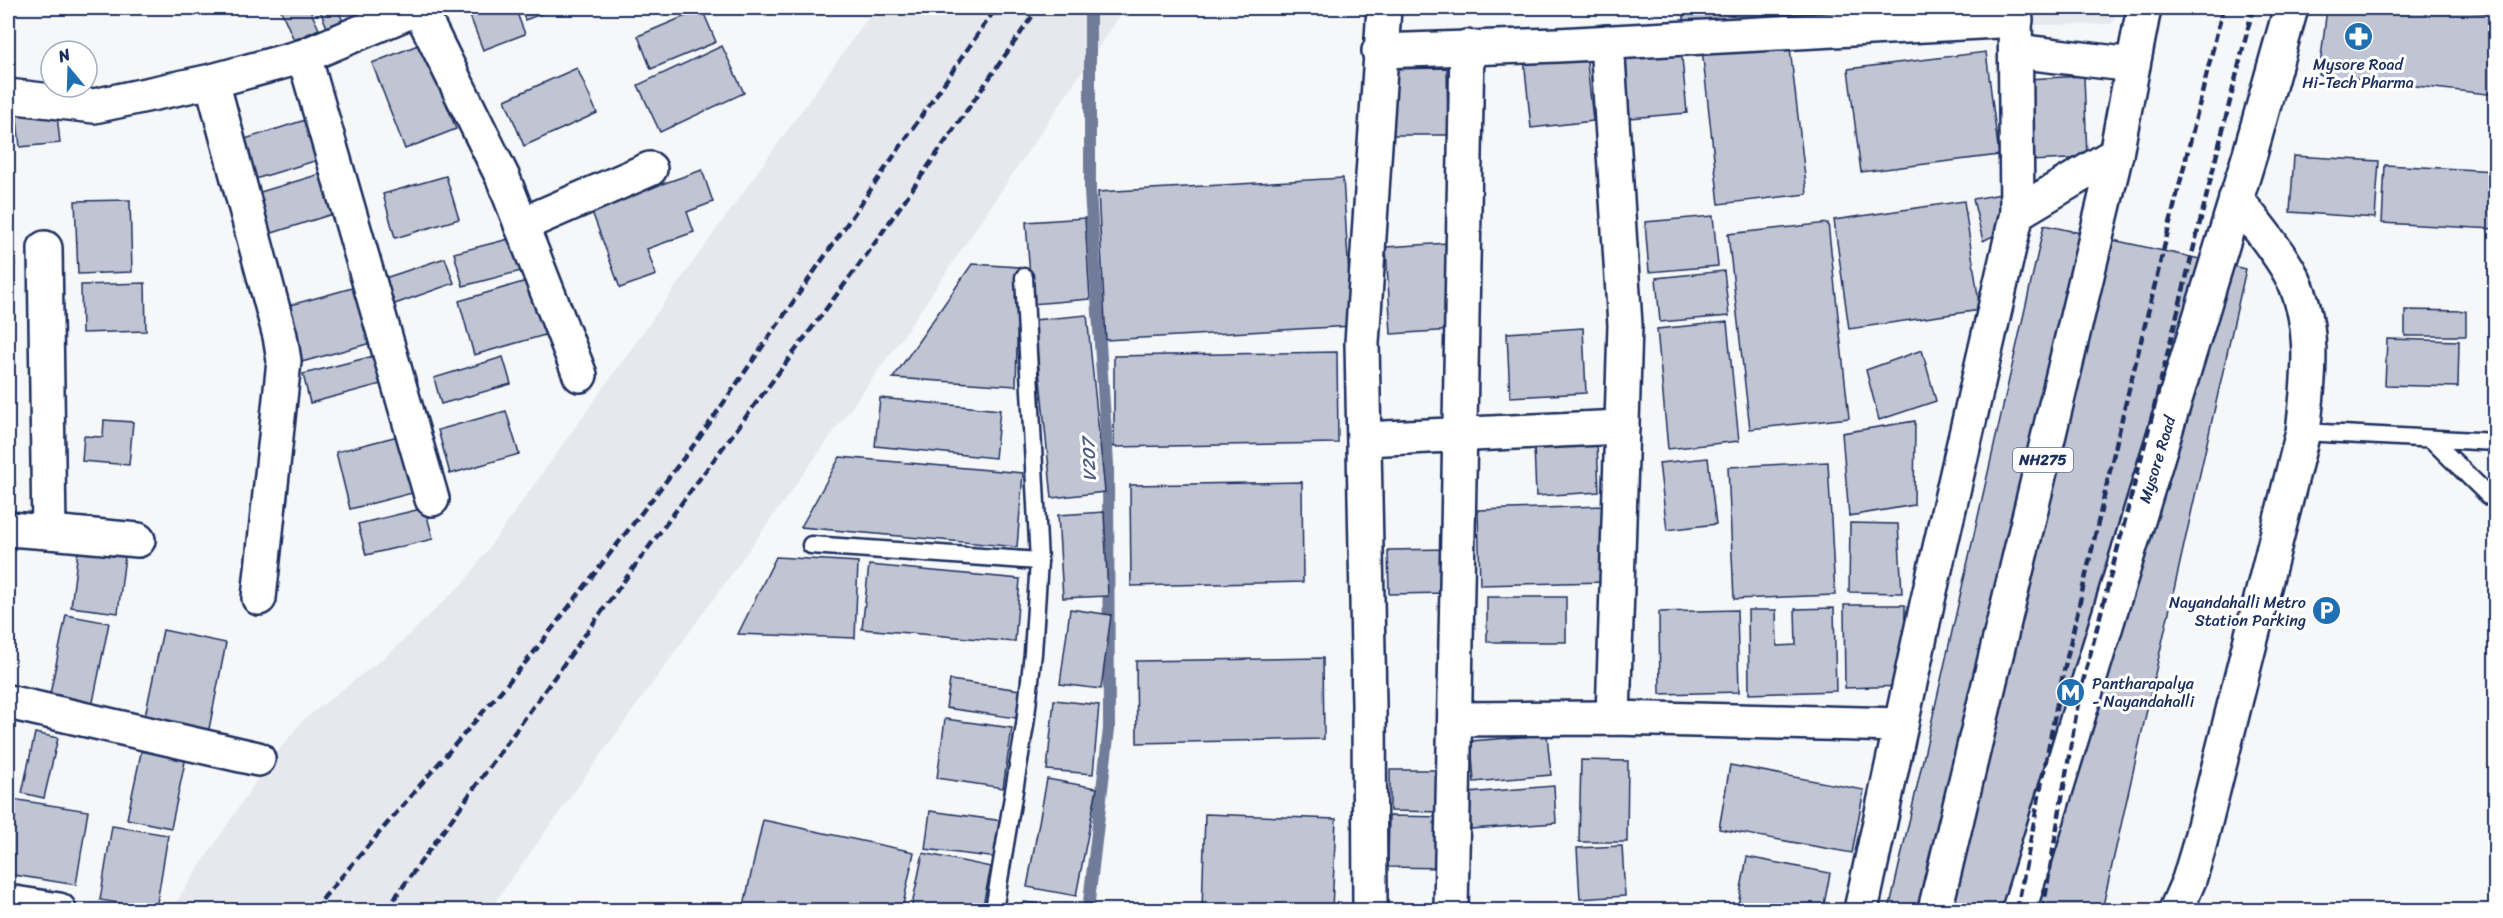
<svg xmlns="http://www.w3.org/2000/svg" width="2503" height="918" viewBox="0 0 2503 918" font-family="Sriracha,sans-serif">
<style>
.built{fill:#e6e8ee}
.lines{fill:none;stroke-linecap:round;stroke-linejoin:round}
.stream{stroke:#707c99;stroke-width:12}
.building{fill:#c0c4d3;stroke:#1b2f5e;stroke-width:1.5}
.lane-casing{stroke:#1b2f5e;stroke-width:21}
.street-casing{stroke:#1b2f5e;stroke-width:38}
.secondary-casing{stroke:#1b2f5e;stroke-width:38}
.highway-casing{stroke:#1b2f5e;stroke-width:38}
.lane{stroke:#fff;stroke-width:16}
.street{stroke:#fff;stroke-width:33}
.secondary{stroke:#fff;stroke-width:33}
.highway{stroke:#fff;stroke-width:33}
.rail{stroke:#1b2f5e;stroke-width:4.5;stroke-dasharray:9 4.5;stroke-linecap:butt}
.labels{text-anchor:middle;stroke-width:6;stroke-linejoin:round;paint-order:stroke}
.shield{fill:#fff;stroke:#5f6d8e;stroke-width:1.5}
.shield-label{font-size:15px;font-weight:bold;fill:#1b2f5e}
.poi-label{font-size:16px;fill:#1b2f5e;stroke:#fff}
.street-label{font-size:16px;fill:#1b2f5e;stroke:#fff}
.water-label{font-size:18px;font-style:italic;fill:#4d5c81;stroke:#fff}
</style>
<rect width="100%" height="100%" fill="#f6f7f9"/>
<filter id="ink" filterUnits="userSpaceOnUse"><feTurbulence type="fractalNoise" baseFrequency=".0167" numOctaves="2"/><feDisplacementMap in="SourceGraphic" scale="12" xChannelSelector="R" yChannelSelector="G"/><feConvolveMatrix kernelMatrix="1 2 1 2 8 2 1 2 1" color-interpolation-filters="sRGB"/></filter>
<g filter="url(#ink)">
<g class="built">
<polygon points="875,8 1125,8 903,336 489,910 171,910 266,766 303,720 391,652 466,580"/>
<polygon points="2031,8 2116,8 2112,24 2031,25"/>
</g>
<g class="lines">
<polyline class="stream" points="1088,910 1109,729 1108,464 1090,192 1090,8"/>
</g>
<g class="building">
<polygon points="280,8 309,8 319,29 294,40"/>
<polygon points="319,8 337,8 344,23 328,30"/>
<polygon points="467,8 515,8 525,34 483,50"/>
<polygon points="521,8 557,8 525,20"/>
<polygon points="1683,8 1803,8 1804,18 1685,28"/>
<polygon points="2327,8 2435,8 2496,14 2496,95 2319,75"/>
<polygon points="702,9 716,42 651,69 638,36"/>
<polygon points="1789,39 1807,194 1719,204 1702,49"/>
<polygon points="423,43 456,129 405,149 372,63"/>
<polygon points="722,46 744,93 660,132 638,85"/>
<polygon points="1681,47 1687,113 1630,118 1623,52"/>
<polygon points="1986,52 1999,155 1861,172 1848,69"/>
<polygon points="1586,53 1593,121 1531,128 1524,59"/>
<polygon points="577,68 597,113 524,146 505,100"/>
<polygon points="1447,68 1448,135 1384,135 1383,69"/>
<polygon points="2084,76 2087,158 2030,161 2027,79"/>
<polygon points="56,105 60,143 20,147 16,110"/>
<polygon points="305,120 318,160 255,179 242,140"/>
<polygon points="2294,156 2379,161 2375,218 2290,212"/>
<polygon points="2385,165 2496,171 2495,229 2382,223"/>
<polygon points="702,170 713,202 687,212 694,232 647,249 656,275 620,288 591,209"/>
<polygon points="327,172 339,212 269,234 257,193"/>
<polygon points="446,176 459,219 395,238 383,194"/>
<polygon points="1343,178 1352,326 1106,340 1098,192"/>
<polygon points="2007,193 2011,227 1983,241 1973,199"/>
<polygon points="130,200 132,272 78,274 75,201"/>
<polygon points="1964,201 1980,310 1849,329 1834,220"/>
<polygon points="1713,216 1718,266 1649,272 1645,222"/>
<polygon points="1085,218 1090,299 1032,304 1026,222"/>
<polygon points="1828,223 1849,418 1750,429 1728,234"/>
<polygon points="2044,225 2246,269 2102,910 1889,910"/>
<polygon points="8,235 15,265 8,266"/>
<polygon points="513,238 521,271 463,286 454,253"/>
<polygon points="1448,243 1453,330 1391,334 1386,247"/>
<polygon points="445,258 454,283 392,305 382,279"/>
<polygon points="972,264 1019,267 1016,386 893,378"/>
<polygon points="1724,271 1729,316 1660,322 1656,278"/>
<polygon points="530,280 545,335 474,355 459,301"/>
<polygon points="145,283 146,331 82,333 81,285"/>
<polygon points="356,287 371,343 298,363 283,307"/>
<polygon points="2405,310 2466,311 2466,336 2405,336"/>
<polygon points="1087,315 1105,492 1052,498 1034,320"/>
<polygon points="1727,322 1739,441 1668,449 1657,329"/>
<polygon points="1583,328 1586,393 1510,397 1507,333"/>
<polygon points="2387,339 2459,341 2458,387 2385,385"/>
<polygon points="1922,350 1936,401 1879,420 1866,370"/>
<polygon points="1337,352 1338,443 1114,447 1114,356"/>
<polygon points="374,356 381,384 310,403 303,374"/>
<polygon points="503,357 511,384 441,404 434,378"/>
<polygon points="880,398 1000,410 995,458 875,446"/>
<polygon points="506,411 519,454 450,474 438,430"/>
<polygon points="104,420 133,422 129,465 82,461 84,436 103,437"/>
<polygon points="1915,421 1914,505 1849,516 1842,433"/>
<polygon points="402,435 416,492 350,509 336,452"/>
<polygon points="1597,442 1599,492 1536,496 1534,445"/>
<polygon points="840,457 1023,473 1017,547 801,527"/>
<polygon points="1708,458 1716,524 1667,530 1659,463"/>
<polygon points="1828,462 1835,595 1734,599 1728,467"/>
<polygon points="1302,482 1303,582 1131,586 1130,485"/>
<polygon points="1604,506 1606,582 1480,585 1478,510"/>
<polygon points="425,508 433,539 366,555 358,524"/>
<polygon points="1104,512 1108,596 1063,598 1058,515"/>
<polygon points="1850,523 1898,524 1902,593 1849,592"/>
<polygon points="79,542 126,548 118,613 71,607"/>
<polygon points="1450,549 1450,593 1389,594 1388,550"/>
<polygon points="776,557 858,562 855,638 738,634"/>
<polygon points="869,565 1020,579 1015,642 862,629"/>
<rect x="1487" y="597" width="79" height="45"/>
<polygon points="1844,605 1905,605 1904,686 1845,688"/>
<polygon points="1834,608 1836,691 1749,694 1748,610 1776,610 1777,646 1796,645 1795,609"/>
<polygon points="1070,609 1111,615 1101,689 1060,684"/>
<polygon points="1737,610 1739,692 1660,694 1659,612"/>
<polygon points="66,615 109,623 91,712 48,704"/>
<polygon points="163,630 226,643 208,734 144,721"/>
<polygon points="1323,658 1324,739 1137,743 1136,661"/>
<polygon points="950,680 1020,690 1016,718 946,708"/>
<polygon points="1054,700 1099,705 1093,774 1047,770"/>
<polygon points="945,719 1012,728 1003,788 937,778"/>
<polygon points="35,733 58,738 44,798 22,793"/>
<polygon points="1547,735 1551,775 1474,782 1471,741"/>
<polygon points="142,748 186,757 171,828 127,819"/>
<polygon points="1581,760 1628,761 1627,842 1579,842"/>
<polygon points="1730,765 1864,790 1852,853 1719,829"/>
<polygon points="1390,770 1449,770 1448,812 1390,811"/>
<polygon points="1047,779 1097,788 1076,896 1027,887"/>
<polygon points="1554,786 1556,823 1471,829 1468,793"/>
<polygon points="12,799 88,811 76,885 8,874 8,824"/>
<polygon points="930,811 1003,821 998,858 925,849"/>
<polygon points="1205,814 1336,819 1332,910 1202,910"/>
<polygon points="1389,816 1447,817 1446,868 1388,867"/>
<polygon points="763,820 914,852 902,910 743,910"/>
<polygon points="112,826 168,835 156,909 100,900"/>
<polygon points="1622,846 1625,896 1580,899 1577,848"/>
<polygon points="923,853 991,867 982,910 911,910"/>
<polygon points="1747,857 1830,873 1823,910 1737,910"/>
<polygon points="1023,902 1076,908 1076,910 1022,910"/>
<polygon points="1626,904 1626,910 1578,910 1578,906"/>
</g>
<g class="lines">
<defs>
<g id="lane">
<polyline points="2303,432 2496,442"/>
<polyline points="2431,439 2490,497 2496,499"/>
<polyline points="811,545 1039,561"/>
<polyline points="994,910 1025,725 1033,653 1039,561 1024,277"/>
</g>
<g id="street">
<polyline points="419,8 503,178 580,375"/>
<polyline points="2015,8 2017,213"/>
<polyline points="1607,42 1625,325 1613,718"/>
<polyline points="1379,51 1558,45 2016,20"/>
<polyline points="2016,51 2133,65"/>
<polyline points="304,56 432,499"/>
<polyline points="212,81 280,336 284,361 259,598"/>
<polyline points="8,96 94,106 212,81 304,56 418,8"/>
<polyline points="521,225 650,169"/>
<polyline points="1364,439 1622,427"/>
<polyline points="8,529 49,532 45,248"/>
<polyline points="49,532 138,540"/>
<polyline points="8,702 258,759"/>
<polyline points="1455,719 1613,718 1901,725"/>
<polyline points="8,902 59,910"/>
<polyline points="1370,910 1369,704 1362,343 1384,8"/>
<polyline points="1451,910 1467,47"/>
</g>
<g id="secondary">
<polyline points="1861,910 1927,604 2017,213 2116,154"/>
<path d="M2176 910 2189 880 2198 850 2303 432C2309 379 2317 322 2290 273 2276 247 2254 223 2236 198"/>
</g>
<g id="highway">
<polyline points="1935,910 2116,154 2144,8"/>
<path id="s1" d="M2019 910 2250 154 2291 8"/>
</g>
</defs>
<use href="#lane" class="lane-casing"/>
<use href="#street" class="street-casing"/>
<use href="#secondary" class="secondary-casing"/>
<use href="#highway" class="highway-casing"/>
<use href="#lane" class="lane"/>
<use href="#street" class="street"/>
<use href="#secondary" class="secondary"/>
<use href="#highway" class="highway"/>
<g class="rail">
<polyline points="313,910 531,656 700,437 996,8"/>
<polyline points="386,910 637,563 870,250 1038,8"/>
<polyline points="2017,910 2060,688 2123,414 2223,8"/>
<polyline points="2043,910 2079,697 2151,420 2253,8"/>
</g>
</g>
</g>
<defs>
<symbol id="pharmacy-disc" viewBox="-11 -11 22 22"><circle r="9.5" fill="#1f6fb2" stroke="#fff"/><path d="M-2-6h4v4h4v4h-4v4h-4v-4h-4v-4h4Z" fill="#fff"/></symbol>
<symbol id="parking-disc" viewBox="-11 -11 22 22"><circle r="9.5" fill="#1f6fb2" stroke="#fff"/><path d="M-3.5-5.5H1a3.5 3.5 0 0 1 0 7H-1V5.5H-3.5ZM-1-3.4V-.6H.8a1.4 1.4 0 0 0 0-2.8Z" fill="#fff"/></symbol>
<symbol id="metro-disc" viewBox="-11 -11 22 22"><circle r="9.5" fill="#1f6fb2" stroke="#fff"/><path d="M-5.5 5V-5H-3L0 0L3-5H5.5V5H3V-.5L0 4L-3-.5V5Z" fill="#fff"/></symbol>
</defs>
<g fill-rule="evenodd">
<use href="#pharmacy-disc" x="2342" y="20" width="33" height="33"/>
<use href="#parking-disc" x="2310" y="594" width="33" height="33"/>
<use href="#metro-disc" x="2054" y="676" width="33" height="33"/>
</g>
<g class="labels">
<rect class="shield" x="2013" y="448" width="60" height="24" rx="4.5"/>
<g class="shield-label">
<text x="2043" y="465">NH275</text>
</g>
<g class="poi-label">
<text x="2358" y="70">Mysore Road<tspan x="2358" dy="18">Hi-Tech Pharma</tspan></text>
<text x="2306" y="608" text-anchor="end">Nayandahalli Metro<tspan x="2306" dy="18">Station Parking</tspan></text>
<text x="2092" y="689" text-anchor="start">Pantharapalya<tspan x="2092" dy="18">- Nayandahalli</tspan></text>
</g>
<g class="street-label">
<text dy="6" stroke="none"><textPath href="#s1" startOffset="471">Mysore Road</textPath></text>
</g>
<g class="water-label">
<text transform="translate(1089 460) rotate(-92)" y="6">V207</text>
</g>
</g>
<rect width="2503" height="918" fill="none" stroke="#fff" stroke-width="30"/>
<rect x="15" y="15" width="2473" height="888" fill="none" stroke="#1b2f5e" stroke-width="2" filter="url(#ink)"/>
<g transform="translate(69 69) rotate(341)"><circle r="28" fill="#ffffff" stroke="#a4acbf" stroke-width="1.5"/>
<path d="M0-4.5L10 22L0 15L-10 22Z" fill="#1f6fb2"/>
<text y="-9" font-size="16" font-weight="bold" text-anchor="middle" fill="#1b2f5e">N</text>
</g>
</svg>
